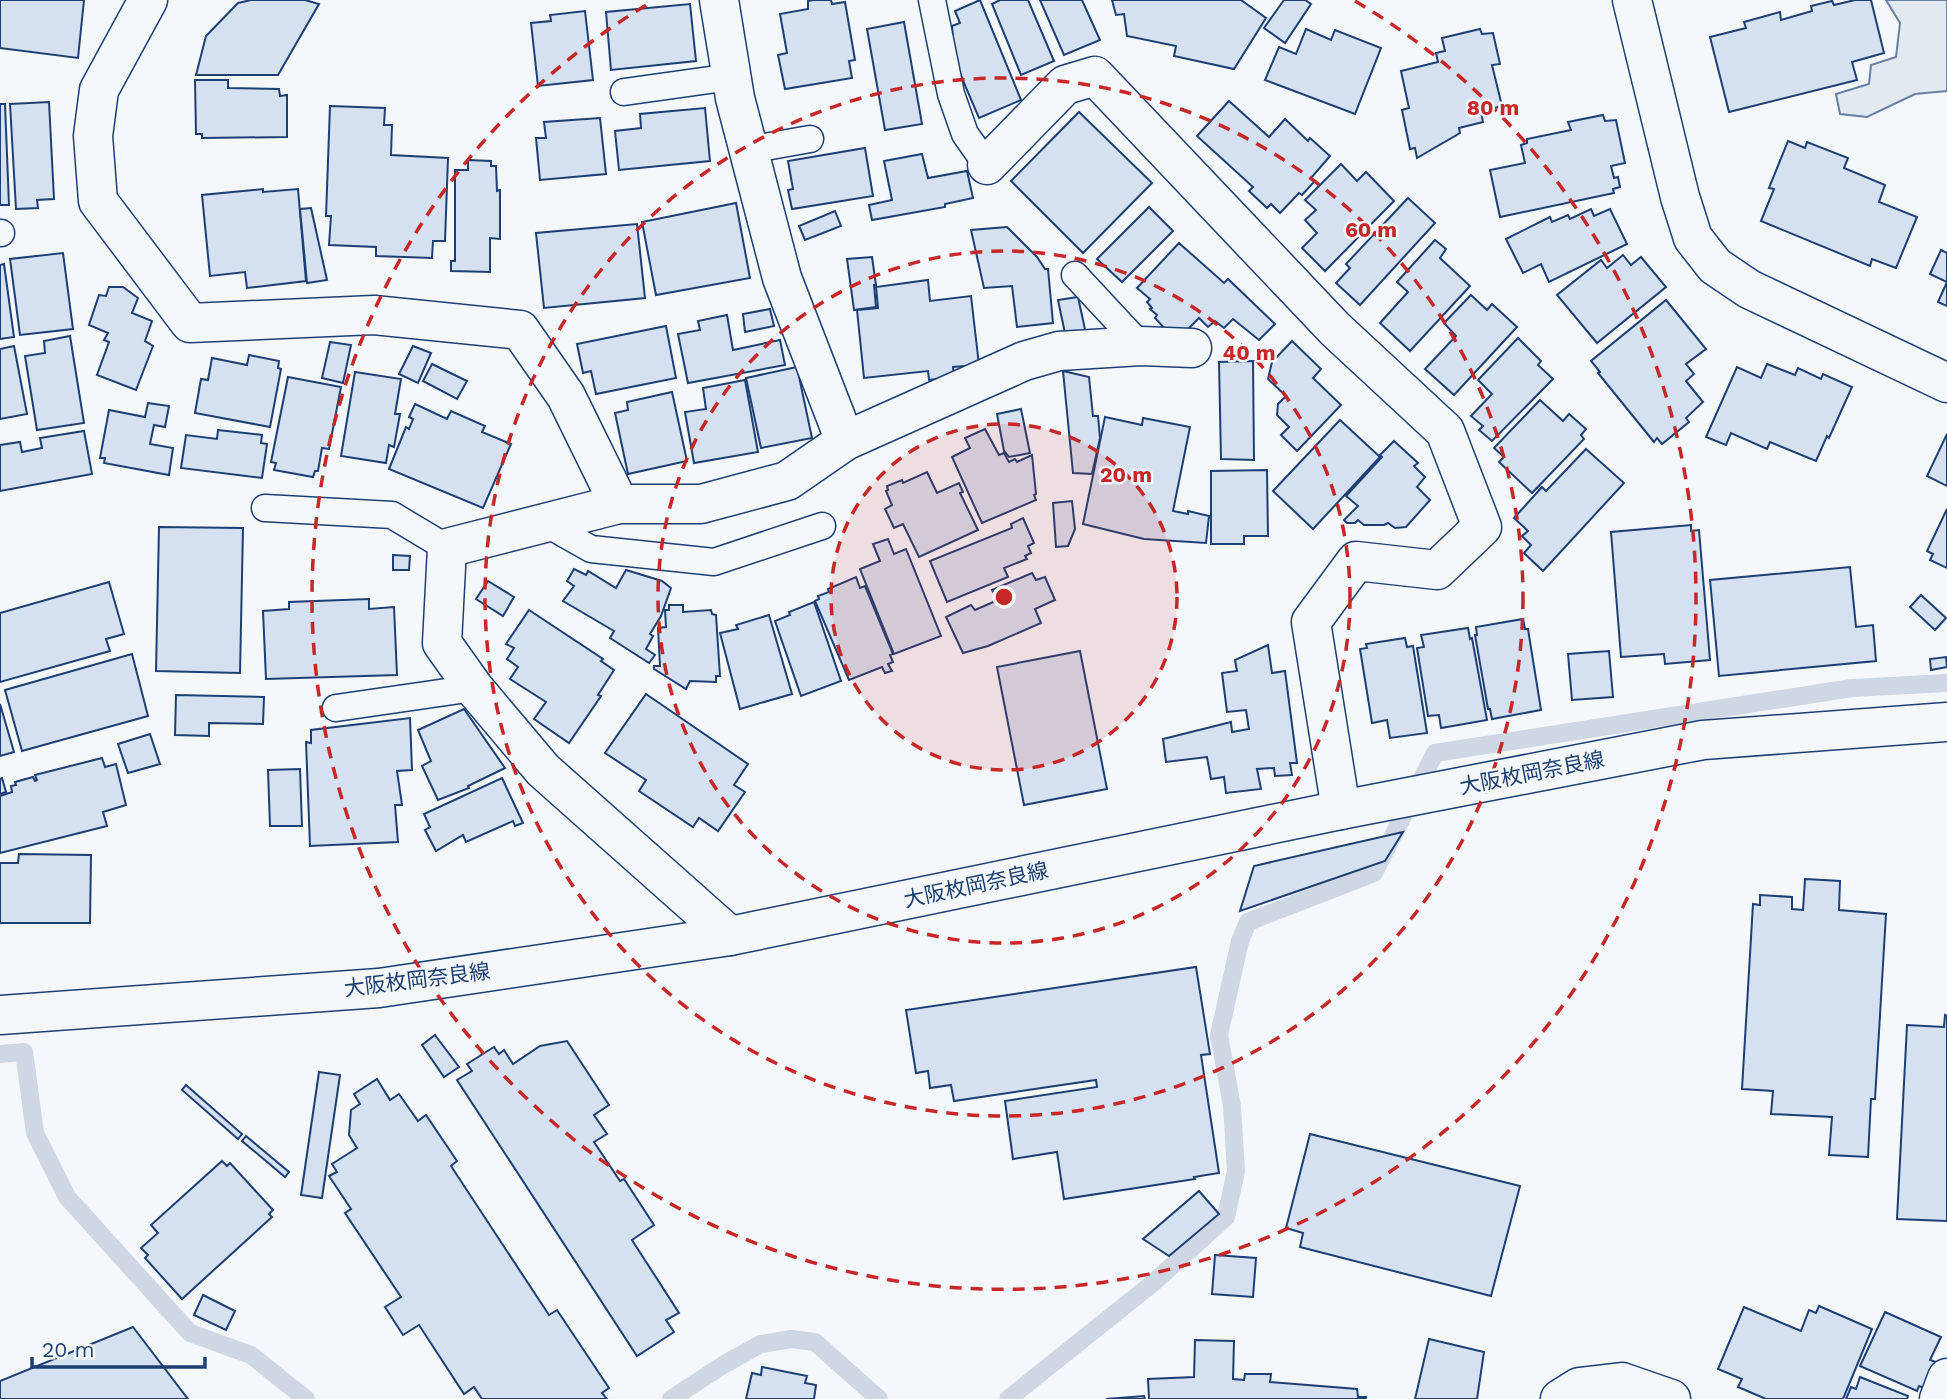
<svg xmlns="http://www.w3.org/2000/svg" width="1947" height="1399" viewBox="0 0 1947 1399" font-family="'Work Sans','Noto Sans JP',sans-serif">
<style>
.green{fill:#e3e9f0;stroke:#687fa3;stroke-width:2}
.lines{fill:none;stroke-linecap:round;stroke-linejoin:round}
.stream{stroke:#cfd7e4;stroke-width:18}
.building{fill:#d5e0f0;stroke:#1d3f73;stroke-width:2}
.service-casing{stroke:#1d3f73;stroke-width:29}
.minor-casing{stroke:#1d3f73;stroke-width:41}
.secondary-casing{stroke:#1d3f73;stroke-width:41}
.service{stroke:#f4f7fb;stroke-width:26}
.minor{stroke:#f4f7fb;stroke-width:38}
.secondary{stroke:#f4f7fb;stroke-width:38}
.ring{fill:none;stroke:#c62828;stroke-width:3.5;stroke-dasharray:12 9}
.labels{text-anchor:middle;stroke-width:5;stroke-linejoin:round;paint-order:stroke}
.street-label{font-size:21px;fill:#1d3f73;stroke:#f4f7fb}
.centre{fill:#c62828;stroke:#f4f7fb;stroke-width:3.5}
.ring-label{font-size:21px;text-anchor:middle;font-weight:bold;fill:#c62828;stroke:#f4f7fb;stroke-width:5;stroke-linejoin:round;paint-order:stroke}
</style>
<rect width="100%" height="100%" fill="#f4f7fb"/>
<polygon class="green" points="1886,0 1947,0 1947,91 1915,94 1867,117 1840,114 1836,94 1869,84 1871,65 1896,57 1900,23"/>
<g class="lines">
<g class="stream">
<polyline points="0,1054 24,1052 35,1133 67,1197 190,1333 251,1355 306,1399"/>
<polyline points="671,1399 723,1365 761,1344 791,1339 815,1342 879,1399"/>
<polyline points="1008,1399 1153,1283 1226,1217 1236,1171 1232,1106 1219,1035 1240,941 1248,922 1374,873 1435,753 1852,688 1947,683"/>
</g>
</g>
<g class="building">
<polygon points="0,0 84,0 78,58 0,48"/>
<polygon points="251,0 305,0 319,4 278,75 196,75 206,36 238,3"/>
<polygon points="813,0 831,0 832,4 845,2 855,60 849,61 852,78 785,89 778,55 787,53 780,14 808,9 808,1"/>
<polygon points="980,0 1021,100 979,118 955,62 952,26 960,23 955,11"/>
<polygon points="1000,0 1028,0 1054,61 1021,75 992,4"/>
<polygon points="1040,0 1082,0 1100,40 1064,55"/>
<polygon points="1112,0 1241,0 1266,18 1234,69 1174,56 1176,46 1127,36 1124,14 1116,15"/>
<polygon points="1284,0 1305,0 1311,4 1285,43 1264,28"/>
<polygon points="1855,0 1871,0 1884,53 1852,62 1857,80 1729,112 1710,37 1746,28 1744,22 1780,12 1781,20 1812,11 1811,6 1832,1 1834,5"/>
<polygon points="690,4 696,61 611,70 606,12"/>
<polygon points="585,11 593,80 538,86 531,23 551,21 550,15"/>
<polygon points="904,22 922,124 885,130 867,29"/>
<polygon points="1306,29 1331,40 1335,30 1381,48 1355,114 1265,80 1279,47 1296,54"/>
<polygon points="1480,29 1482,34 1493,33 1500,64 1492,65 1502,106 1481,112 1483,122 1459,128 1460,133 1417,158 1415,148 1410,149 1402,110 1409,108 1401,71 1438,62 1436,53 1445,51 1442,38"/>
<polygon points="195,80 228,80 228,88 279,89 280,96 287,95 287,137 202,138 202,134 196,134"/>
<polygon points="1229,101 1269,137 1285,119 1308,141 1310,138 1330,156 1311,178 1315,181 1302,195 1299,193 1280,213 1271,204 1267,208 1249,191 1253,187 1197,136"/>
<polygon points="49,102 54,199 37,200 38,208 16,209 10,104"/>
<polygon points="0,104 5,104 9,205 0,205"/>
<polygon points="330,106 385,108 384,125 392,125 391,155 448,158 445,241 433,241 432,258 376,256 376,247 329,245 331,216 326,216"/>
<polygon points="705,108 710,161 619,170 615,131 641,128 640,114"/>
<polygon points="1079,112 1152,183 1083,253 1011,181"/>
<polygon points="1603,115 1605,121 1616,120 1625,163 1611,166 1614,178 1618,177 1620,187 1613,189 1614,193 1500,217 1490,170 1525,163 1521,145 1527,143 1527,139 1571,130 1568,122"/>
<polygon points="600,118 606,174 540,180 536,138 546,138 544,122"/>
<polygon points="1788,141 1805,148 1807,142 1848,158 1844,168 1885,185 1879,202 1917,217 1896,268 1872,259 1870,266 1761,221 1774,189 1769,188"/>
<polygon points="865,148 873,196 792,209 788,190 793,189 788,161"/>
<polygon points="922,154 928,178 967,171 973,198 945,204 945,207 872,220 869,205 892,200 884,161"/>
<polygon points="468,160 491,161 491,166 496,166 497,191 500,190 500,239 490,238 490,272 451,271 451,261 455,261 455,170 468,170"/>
<polygon points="1341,164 1357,181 1366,172 1394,201 1325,271 1302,248 1317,233 1305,220 1316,210 1305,200"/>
<polygon points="263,189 263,192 298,189 306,281 247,288 245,272 210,276 202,195"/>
<polygon points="1408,198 1435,223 1360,305 1336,283 1350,268 1346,264"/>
<polygon points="736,203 750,278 656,295 642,222"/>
<polygon points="1149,207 1173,231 1122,282 1097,259"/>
<polygon points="311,208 327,280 307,283 300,209"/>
<polygon points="1591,209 1594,216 1610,209 1627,244 1549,282 1541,264 1523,273 1506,239 1550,217 1552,222 1568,215 1570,219"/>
<polygon points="835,211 841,226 805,240 799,226"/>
<polygon points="637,224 645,298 544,308 536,233"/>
<polygon points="1007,227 1037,257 1045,269 1048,269 1053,323 1017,327 1012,286 984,288 971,230"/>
<polygon points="1435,240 1446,249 1440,258 1470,286 1410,351 1380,323 1408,292 1397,282"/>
<polygon points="1179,243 1224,283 1228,279 1275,324 1259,340 1233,319 1224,328 1215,321 1208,327 1199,318 1187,330 1165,329 1155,318 1157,315 1150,309 1152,308 1147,302 1150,299 1137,288"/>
<polygon points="1941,250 1947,253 1947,306 1938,302 1947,282 1930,274"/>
<polygon points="63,253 73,329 20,335 10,259"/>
<polygon points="1623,255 1631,265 1641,257 1666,287 1597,343 1557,295 1601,260 1607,268"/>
<polygon points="872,257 876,285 874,285 876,307 854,310 847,259"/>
<polygon points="4,264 14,337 0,339 0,265"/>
<polygon points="928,280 930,301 971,296 979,365 953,367 954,377 929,380 928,371 864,378 857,310 878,308 876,287"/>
<polygon points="109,287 123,287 138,298 132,313 152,321 145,341 153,346 136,390 97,375 109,342 104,340 108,333 89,325 99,295 106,296"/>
<polygon points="1471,295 1487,310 1492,304 1517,327 1454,395 1425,369 1456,336 1444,323"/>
<polygon points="1078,297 1086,334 1066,338 1058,300"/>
<polygon points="1666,300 1706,349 1686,364 1694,374 1686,381 1703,402 1686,418 1689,422 1662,444 1657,438 1654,442 1598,373 1600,372 1591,361"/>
<polygon points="770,309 774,326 745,332 743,314"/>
<polygon points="727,315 733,350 780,340 785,365 688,383 678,334 700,330 698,321"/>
<polygon points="666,326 676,378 596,394 591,371 583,373 577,344"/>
<polygon points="70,336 84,423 37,430 25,356 45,353 44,341"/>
<polygon points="1518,338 1541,361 1538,365 1553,379 1492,441 1479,430 1483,426 1471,416 1492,394 1478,380"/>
<polygon points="1292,341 1321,369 1313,378 1341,405 1297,451 1281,435 1289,427 1277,415 1278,404 1286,396 1268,379 1272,362"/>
<polygon points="330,342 351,345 343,383 322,378"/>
<polygon points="14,346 27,414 0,419 0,349"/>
<polygon points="413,346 431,353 418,383 399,374"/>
<polygon points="249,355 279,361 278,368 281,369 270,427 195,413 201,379 208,380 212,358 247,365"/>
<polygon points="1253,361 1254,460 1221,459 1219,362"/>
<polygon points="432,364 467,381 457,399 423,381"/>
<polygon points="1767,364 1795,375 1798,368 1821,379 1823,374 1852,387 1829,438 1827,436 1816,461 1770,442 1767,449 1731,433 1726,445 1706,437 1737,367 1761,378"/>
<polygon points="797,367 812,438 761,448 746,378"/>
<polygon points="1063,371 1089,377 1093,416 1098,416 1100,438 1092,474 1073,473"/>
<polygon points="355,372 401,379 395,414 400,414 394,447 389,445 386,463 341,456"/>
<polygon points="288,377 341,387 329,449 322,448 318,471 315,471 313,477 274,470 276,463 271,462"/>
<polygon points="745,380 758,452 694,463 685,412 706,409 703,388"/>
<polygon points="672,392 687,461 628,474 615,413 628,410 627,402"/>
<polygon points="1540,400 1563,421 1569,414 1586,429 1581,435 1584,439 1532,493 1499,462 1504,457 1494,448"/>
<polygon points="148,403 169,406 165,427 154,425 150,444 173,448 169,475 104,463 105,458 100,458 109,410 145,417"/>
<polygon points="415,404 447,419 451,411 485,426 482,432 511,444 483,508 389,469 406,427 409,429 413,419 409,417"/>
<polygon points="1021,409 1030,453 1009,457 1004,451 997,414"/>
<polygon points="1105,417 1142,425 1143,418 1190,427 1173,511 1188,514 1188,511 1209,516 1206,543 1144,539 1083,524"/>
<polygon points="1340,420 1380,457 1313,529 1273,491"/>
<polygon points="985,429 999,455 1004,453 1009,462 1015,459 1017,462 1032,455 1036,494 1034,495 1036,500 982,523 952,457 970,448 965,438"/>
<polygon points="218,430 262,435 261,443 267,444 262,478 181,468 186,435 217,439"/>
<polygon points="84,431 92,474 0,491 0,445 20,442 22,452 42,448 40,438"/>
<polygon points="1947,434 1947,486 1927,476"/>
<polygon points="1394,441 1418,463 1414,466 1425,477 1417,487 1430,500 1406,527 1395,528 1388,523 1384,525 1364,525 1358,520 1355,523 1347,523 1344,520 1358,506 1346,496 1382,457 1380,455"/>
<polygon points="1586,449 1624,483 1543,571 1524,553 1531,545 1522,536 1528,531 1514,518 1542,487 1546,491"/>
<polygon points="1267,470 1268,536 1244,536 1244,544 1211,544 1211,471"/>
<polygon points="927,472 937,493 959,483 963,492 960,493 978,530 919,557 903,524 894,528 885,509 892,505 886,491 888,490 887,486 902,480 903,483"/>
<polygon points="1072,501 1075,529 1068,546 1056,547 1053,503"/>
<polygon points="1947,509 1947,568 1930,560 1933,554 1927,551"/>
<polygon points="1023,518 1034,543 1028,546 1031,553 1025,556 1027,559 1004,568 1008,577 947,602 930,561 1012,528 1011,524"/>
<polygon points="1691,525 1691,531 1699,530 1710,660 1665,664 1664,654 1621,657 1611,532"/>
<polygon points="159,527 243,528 240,673 156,671"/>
<polygon points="888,539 894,554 906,549 941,636 894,654 860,569 880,561 873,544"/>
<polygon points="393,555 410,556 409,570 393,570"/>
<polygon points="1850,567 1856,627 1873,625 1876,661 1719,676 1710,580"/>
<polygon points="574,569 586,575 588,571 616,588 626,570 662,581 671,588 661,616 650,634 653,636 646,649 655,655 649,663 610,638 614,631 563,601 574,586 567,581"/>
<polygon points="1032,573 1036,580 1045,577 1055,600 1035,609 1041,623 988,646 963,653 946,617 971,605 975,610 998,600 992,590"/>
<polygon points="856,577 860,588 865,586 893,654 890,655 893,662 888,664 892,671 885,673 882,667 849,680 815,601 819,599 818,596 829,592 828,589"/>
<polygon points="488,581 514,597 503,616 476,599"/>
<polygon points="109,582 124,634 106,639 110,651 0,682 0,613"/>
<polygon points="1921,595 1946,618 1935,630 1910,607"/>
<polygon points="369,599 369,609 394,607 397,675 266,679 263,611 289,609 289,602"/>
<polygon points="814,602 841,681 801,696 775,621 790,615 789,612"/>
<polygon points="669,605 683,605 683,612 711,610 712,614 716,615 720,676 716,676 716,682 690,681 686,689 654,669 654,666 660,666 658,628 666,627 665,610 669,610"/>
<polygon points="529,610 603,659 601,661 614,670 598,695 601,696 569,743 534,719 546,702 510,679 518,667 507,659 514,648 506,644"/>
<polygon points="769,615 792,694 740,709 720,633 738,629 736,625"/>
<polygon points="1523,619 1525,629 1528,629 1541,710 1492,719 1490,709 1488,709 1475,635 1477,635 1476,627"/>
<polygon points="1468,628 1470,639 1472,638 1487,720 1441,728 1439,715 1428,716 1417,648 1424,647 1421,635"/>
<polygon points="1405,638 1407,647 1413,646 1427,733 1390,738 1387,720 1372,723 1360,649 1367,648 1366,644"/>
<polygon points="1268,645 1272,673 1285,671 1297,763 1290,763 1292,775 1275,776 1274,768 1257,769 1261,789 1226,793 1224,777 1211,779 1207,757 1166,762 1163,739 1231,722 1232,732 1249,729 1246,710 1227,712 1222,673 1237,671 1235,660"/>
<polygon points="1080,651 1107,789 1024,805 997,667"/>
<polygon points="1609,651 1613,697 1572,700 1568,654"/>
<polygon points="132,654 148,716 22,751 5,690"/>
<polygon points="1946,657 1947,667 1931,670 1930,659"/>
<polygon points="646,694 748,764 734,785 745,792 718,831 699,818 693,827 639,791 646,780 605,753"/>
<polygon points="176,695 264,697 263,724 209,723 209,736 175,735"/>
<polygon points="0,704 14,752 0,756"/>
<polygon points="464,709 505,768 468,786 469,788 438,800 422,766 431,761 418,730"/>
<polygon points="410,718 412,770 397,771 402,805 395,805 398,842 310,846 306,742 311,743 311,730"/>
<polygon points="150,734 160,764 128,773 118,744"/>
<polygon points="102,758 105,767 116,764 126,805 103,812 107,826 0,853 0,796 12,792 11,786 16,785 15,782 33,777 35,781 37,780 35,775"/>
<polygon points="300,769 302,826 270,826 268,770"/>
<polygon points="2,778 6,792 0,794 0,779"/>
<polygon points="502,778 523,823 515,826 513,821 466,842 463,835 436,851 425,830 430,827 424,814"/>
<polygon points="1403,832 1385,861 1240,911 1254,866"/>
<polygon points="19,854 91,855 90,923 0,923 0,863 18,863"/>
<polygon points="1805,879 1840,881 1839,910 1886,914 1875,1099 1871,1099 1868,1157 1829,1155 1832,1117 1771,1114 1773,1091 1742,1089 1753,904 1760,905 1760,895 1792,897 1792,909 1803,910"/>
<polygon points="1196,967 1210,1054 1201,1055 1219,1173 1194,1177 1195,1179 1064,1199 1057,1152 1013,1159 1005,1101 1097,1087 1096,1080 954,1101 951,1085 930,1088 928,1071 916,1073 906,1010"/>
<polygon points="1945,1015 1947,1016 1947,1221 1897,1219 1907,1025 1944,1027"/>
<polygon points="435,1035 459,1067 444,1077 422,1045"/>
<polygon points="567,1041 609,1105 594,1115 607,1134 594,1142 620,1181 624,1179 654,1225 632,1240 679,1313 666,1320 674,1332 637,1356 457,1080 472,1071 467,1064 494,1047 499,1054 504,1050 513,1064 540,1046"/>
<polygon points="319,1072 340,1075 322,1198 301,1195"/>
<polygon points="377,1079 390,1100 399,1094 418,1121 426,1115 457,1161 451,1166 549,1315 557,1310 609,1388 602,1393 607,1399 482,1399 474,1387 464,1394 419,1325 403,1335 385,1307 401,1297 345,1213 351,1209 329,1176 337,1172 332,1164 357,1148 349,1135 351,1110 360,1104 354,1094"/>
<polygon points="186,1085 242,1134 238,1139 182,1090"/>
<polygon points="1310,1134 1520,1186 1491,1296 1300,1247 1303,1233 1286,1228"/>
<polygon points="246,1136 289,1172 285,1177 242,1141"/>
<polygon points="222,1161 227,1166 230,1163 273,1210 269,1214 272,1217 182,1299 145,1258 148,1255 141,1248 158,1233 151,1225"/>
<polygon points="1199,1191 1219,1214 1169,1256 1143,1239"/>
<polygon points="1215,1255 1256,1258 1253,1297 1212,1294"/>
<polygon points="203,1295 235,1311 226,1330 194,1315"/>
<polygon points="1819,1306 1872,1329 1843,1399 1766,1399 1738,1387 1742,1379 1718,1369 1744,1307 1801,1331 1809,1310 1816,1313"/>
<polygon points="1885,1312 1941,1337 1930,1360 1939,1363 1928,1389 1919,1386 1917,1391 1860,1366"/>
<polygon points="133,1327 188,1399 0,1399 0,1381"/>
<polygon points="1429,1339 1484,1352 1477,1399 1415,1399"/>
<polygon points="1195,1340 1234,1341 1233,1379 1244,1380 1245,1374 1271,1374 1270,1382 1357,1389 1358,1397 1366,1397 1366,1399 1149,1399 1148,1379 1194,1377"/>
<polygon points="762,1367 807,1376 805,1383 816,1385 814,1399 746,1399 752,1373 761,1375"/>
<polygon points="1860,1377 1908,1396 1907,1399 1846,1399 1851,1387 1856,1389"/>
<polygon points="1144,1396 1145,1399 1106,1399"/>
</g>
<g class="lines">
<defs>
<g id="service">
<polyline points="932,0 951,94 965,134 987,165"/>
<polyline points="624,92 731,77"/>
<polyline points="748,150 810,139"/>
<polyline points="0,233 1,233"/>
<polyline points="1075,275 1141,346"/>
<polyline points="265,508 392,515 447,548"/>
<polyline points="545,523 591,549 714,562 822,526"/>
<polyline points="336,708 474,688"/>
</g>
<g id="minor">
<polyline points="148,0 99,90 93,136 98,201 190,323 374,315 520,330 566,396 619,504 701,504 787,481 845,441 1024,361 1059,351 1141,346 1192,348"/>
<polyline points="719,0 735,98 782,278 845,441"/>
<polyline points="1632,0 1680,197 1693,238 1715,266 1749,289 1947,383"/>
<polyline points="987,165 1065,85 1095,76 1335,329 1445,431 1482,527 1437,570 1356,561 1311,622 1341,810"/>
<polyline points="619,504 447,548 442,643 474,688 543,770 730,936"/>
<polyline points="1560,1399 1579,1387 1622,1382 1671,1399"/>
<polyline points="1939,1399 1947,1378"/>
</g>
<polyline id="secondary" points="0,1015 379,988 730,936 1341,810 1703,740 1947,722"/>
</defs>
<use href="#service" class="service-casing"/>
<use href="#minor" class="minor-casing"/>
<use href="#secondary" class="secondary-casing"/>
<use href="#service" class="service"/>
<use href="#minor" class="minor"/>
<use href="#secondary" class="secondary"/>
</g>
<circle cx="1004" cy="597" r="173" fill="#c62828" fill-opacity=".12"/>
<g class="ring">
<circle cx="1004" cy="597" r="173"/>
<circle cx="1004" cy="597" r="346"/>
<circle cx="1004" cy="597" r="519"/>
<path d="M1355 1A692 692 0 1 1 653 1"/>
</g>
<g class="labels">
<g class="street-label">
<text transform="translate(1532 773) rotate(-11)" y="7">大阪枚岡奈良線</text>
<text transform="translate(976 885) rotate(-12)" y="7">大阪枚岡奈良線</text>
<text transform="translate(417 980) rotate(-7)" y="7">大阪枚岡奈良線</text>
</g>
</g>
<circle cx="1004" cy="597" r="10" class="centre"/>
<g class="ring-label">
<text x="1493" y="115">80 m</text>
<text x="1371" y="237">60 m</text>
<text x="1249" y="360">40 m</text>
<text x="1126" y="482">20 m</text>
</g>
<path d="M32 1357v10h173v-10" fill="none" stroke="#1d3f73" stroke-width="3.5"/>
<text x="42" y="1357" font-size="21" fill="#1d3f73" stroke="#f4f7fb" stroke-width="5" paint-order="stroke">20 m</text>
</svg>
